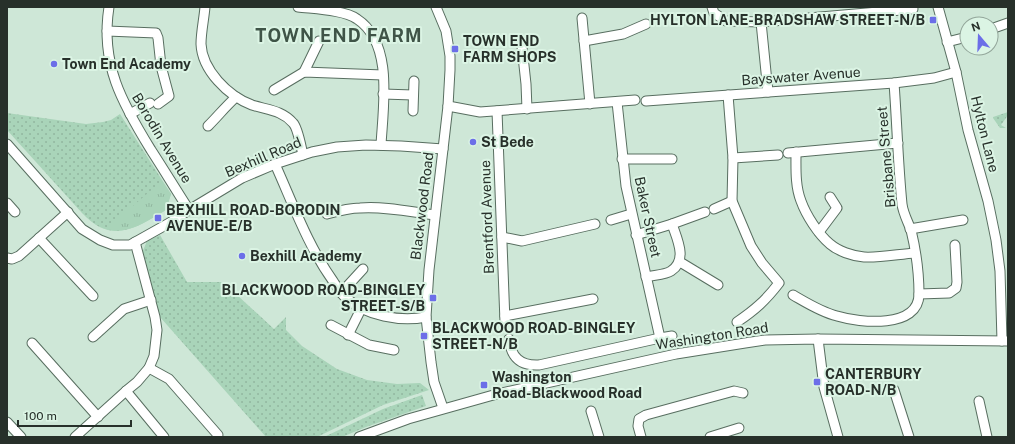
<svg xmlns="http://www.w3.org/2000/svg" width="1015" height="444" viewBox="0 0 1015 444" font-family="'Public Sans',sans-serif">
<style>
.grass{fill:url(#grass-dots)}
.park{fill:url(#park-tufts)}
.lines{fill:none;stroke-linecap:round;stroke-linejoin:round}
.minor-casing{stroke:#586e60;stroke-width:11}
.minor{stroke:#fff;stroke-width:9}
.poi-dot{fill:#6c6ee8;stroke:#dbf4e4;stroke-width:1.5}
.labels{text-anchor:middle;stroke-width:4;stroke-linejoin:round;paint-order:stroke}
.poi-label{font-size:14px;font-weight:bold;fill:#27302a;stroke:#dbf4e4;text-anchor:start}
.street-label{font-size:14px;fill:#27302a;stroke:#dbf4e4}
.district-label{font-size:18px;font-weight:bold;letter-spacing:1px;fill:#3f5447;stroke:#dbf4e4}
</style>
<defs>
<pattern id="grass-dots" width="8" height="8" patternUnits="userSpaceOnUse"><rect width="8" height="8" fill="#a9d4b9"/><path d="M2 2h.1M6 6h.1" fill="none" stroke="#91b69f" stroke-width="1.8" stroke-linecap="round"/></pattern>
<pattern id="park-tufts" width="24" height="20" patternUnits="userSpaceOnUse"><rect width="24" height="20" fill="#a9d4b9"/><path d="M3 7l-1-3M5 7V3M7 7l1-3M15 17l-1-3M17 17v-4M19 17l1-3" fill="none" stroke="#91b69f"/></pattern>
</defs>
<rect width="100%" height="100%" fill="#cee7d7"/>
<g class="grass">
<polygon points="1008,112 1008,115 1001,125 1006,128 1000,128 993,118 993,117"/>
<path d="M7 113 86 124 103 122 111 120 120 114 171 194 166 210C135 228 112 245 82 213L7 130Z"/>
<polygon points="160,235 187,282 223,282 274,329 286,317 286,330 302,346 337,369 367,380 397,384 420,383 429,390 383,405 317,437 266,437 160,317 142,253 147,241"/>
<polygon points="422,395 426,406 366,427 342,437 324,437 383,409"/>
</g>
<path class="park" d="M162 181 171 194 166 210C147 221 129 235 106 229Z"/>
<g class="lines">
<defs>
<g id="minor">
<path d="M109 7C100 64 122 103 151 150 164 170 176 190 189 210"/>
<path d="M205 7C204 19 201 32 201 44 202 70 228 96 252 105 267 110 282 110 293 123 298 128 301 147 303 155"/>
<path d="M298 7C314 9 345 10 357 19 394 43 383 107 381 145"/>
<polyline points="436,7 446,31 450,56 450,70 448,106 429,270 426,317 431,362 434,382 443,408"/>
<polyline points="712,7 714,13 726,21 761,22 913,9"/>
<polyline points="938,7 956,72 968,130 988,201 996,240 1000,271 1002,341"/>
<polyline points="582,18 590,104"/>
<polyline points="761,22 768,92"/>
<polyline points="991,29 1008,23"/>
<polyline points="107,31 156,33 158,38 161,66 169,96 158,104"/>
<polyline points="584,41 623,34 646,24"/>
<polyline points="947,42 967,37"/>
<polyline points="522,47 526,84 527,109"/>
<polyline points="304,72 319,41"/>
<polyline points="274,90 304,72 383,75"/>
<polyline points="383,94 413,95"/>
<path d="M728 95 733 158 732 201 751 246 762 263 779 283C766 300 755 310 737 322"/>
<polyline points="646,101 894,83 934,78 956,72"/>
<polyline points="617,102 626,186 660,338"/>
<polyline points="448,106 480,112 635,100"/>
<polyline points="413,111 414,81"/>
<polyline points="497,111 505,322"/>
<polyline points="130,114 150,103"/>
<path d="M208 126C218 116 226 106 236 97"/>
<polyline points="7,144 82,229 100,240 113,245 130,245 171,222 189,210 242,178 275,164 312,152 337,147 366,145 401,146 443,149"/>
<path d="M796 152C796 168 795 186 801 201 806 215 818 234 830 244 838 251 852 256 864 257 878 258 900 254 915 253"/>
<polyline points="788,153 898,143"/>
<polyline points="733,158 778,155"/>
<polyline points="622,159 672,159"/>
<path d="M275 164C293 204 308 246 333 281 337 287 341 294 346 298 367 316 400 322 426 317"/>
<polyline points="7,203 15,212"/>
<polyline points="714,209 732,201"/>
<path d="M327 214C338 211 349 208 360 208 385 206 411 212 435 215"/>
<polyline points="611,220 631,214"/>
<polyline points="910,229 963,220"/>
<polyline points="819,232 837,208 830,197"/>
<polyline points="636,235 672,224 705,212"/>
<polyline points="502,237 522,241 595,224"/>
<polyline points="39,238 93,296"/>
<polyline points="7,258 12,259 19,256 68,212"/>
<polyline points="680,262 718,285"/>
<path d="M646 277C653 275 665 275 671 271 688 260 677 239 672 224"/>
<polyline points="341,293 363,269"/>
<polyline points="919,294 949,293 956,288 957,282 955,245"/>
<path d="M793 295C807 303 821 312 837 316 860 323 919 329 919 294 919 273 916 251 911 230 908 222 903 213 902 204 898 164 897 123 894 83"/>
<polyline points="505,316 593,299"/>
<polyline points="331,325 369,345 394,350"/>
<polyline points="348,335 361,309"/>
<polyline points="93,337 124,309 151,300"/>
<path d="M509 339C511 357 520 366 539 365L660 338 672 336"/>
<polyline points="818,339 824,387 838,437"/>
<polyline points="32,343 98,417"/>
<polyline points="149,368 169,379 218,435"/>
<polyline points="894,390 909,437"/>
<polyline points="126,391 164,437"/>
<polyline points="979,401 987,437"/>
<polyline points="591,411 599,437"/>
<polyline points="7,422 21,437"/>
<polyline points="75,437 126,391 137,382 149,368 154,356 157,330 155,317 135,242"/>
<polyline points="359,437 408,419 497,394 676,354 745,343 765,340 818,339 1008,341"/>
<polyline points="641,437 638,426 639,419 646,415 734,391 743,393"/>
<polyline points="710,437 739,428"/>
</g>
</defs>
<use href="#minor" class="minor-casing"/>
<use href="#minor" class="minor"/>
</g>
<g class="poi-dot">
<rect x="929" y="16" width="8" height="8" rx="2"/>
<rect x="451" y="45" width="8" height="8" rx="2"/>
<circle cx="54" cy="64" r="4"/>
<circle cx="473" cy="142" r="4"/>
<rect x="154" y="214" width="8" height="8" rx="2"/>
<circle cx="242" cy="256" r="4"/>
<rect x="429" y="294" width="8" height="8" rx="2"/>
<rect x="420" y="332" width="8" height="8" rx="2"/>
<rect x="813" y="378" width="8" height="8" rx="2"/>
<rect x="480" y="381" width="8" height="8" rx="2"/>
</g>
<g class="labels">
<g class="poi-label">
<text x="925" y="25" text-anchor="end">HYLTON LANE-BRADSHAW STREET-N/B</text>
<text x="463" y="46">TOWN END<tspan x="463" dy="16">FARM SHOPS</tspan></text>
<text x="62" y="69">Town End Academy</text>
<text x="481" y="147">St Bede</text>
<text x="166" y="215">BEXHILL ROAD-BORODIN<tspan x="166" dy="16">AVENUE-E/B</tspan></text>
<text x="250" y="261">Bexhill Academy</text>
<text x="425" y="295" text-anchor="end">BLACKWOOD ROAD-BINGLEY<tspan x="425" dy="16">STREET-S/B</tspan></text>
<text x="432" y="333">BLACKWOOD ROAD-BINGLEY<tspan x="432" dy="16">STREET-N/B</tspan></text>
<text x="825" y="379">CANTERBURY<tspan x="825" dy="16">ROAD-N/B</tspan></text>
<text x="492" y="382">Washington<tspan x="492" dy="16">Road-Blackwood Road</tspan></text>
</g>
<g class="street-label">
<text transform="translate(801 76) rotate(-4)" y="5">Bayswater Avenue</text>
<text transform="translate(985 134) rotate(76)" y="5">Hylton Lane</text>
<text transform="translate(162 138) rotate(59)" y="5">Borodin Avenue</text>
<text transform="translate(263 157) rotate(-23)" y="5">Bexhill Road</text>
<text transform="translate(886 157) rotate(-95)" y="5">Brisbane Street</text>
<text transform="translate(422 206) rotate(-83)" y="5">Blackwood Road</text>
<text transform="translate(487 217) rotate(-92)" y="5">Brentford Avenue</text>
<text transform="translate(648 217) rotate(78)" y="5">Baker Street</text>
<text transform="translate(712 336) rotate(-9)" y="5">Washington Road</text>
</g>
<g class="district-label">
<text x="339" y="42">TOWN END FARM</text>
</g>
</g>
<rect width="1015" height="444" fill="none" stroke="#27302a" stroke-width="16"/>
<g transform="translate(979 36) rotate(341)"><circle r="19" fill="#dbf4e4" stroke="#93a69a"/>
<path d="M0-3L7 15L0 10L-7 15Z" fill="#6c6ee8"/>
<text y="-6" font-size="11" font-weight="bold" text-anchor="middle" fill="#27302a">N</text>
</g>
<path d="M18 420v6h113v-6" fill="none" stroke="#27302a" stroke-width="2"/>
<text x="24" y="420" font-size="12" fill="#27302a" stroke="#dbf4e4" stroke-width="3" paint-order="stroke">100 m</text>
</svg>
